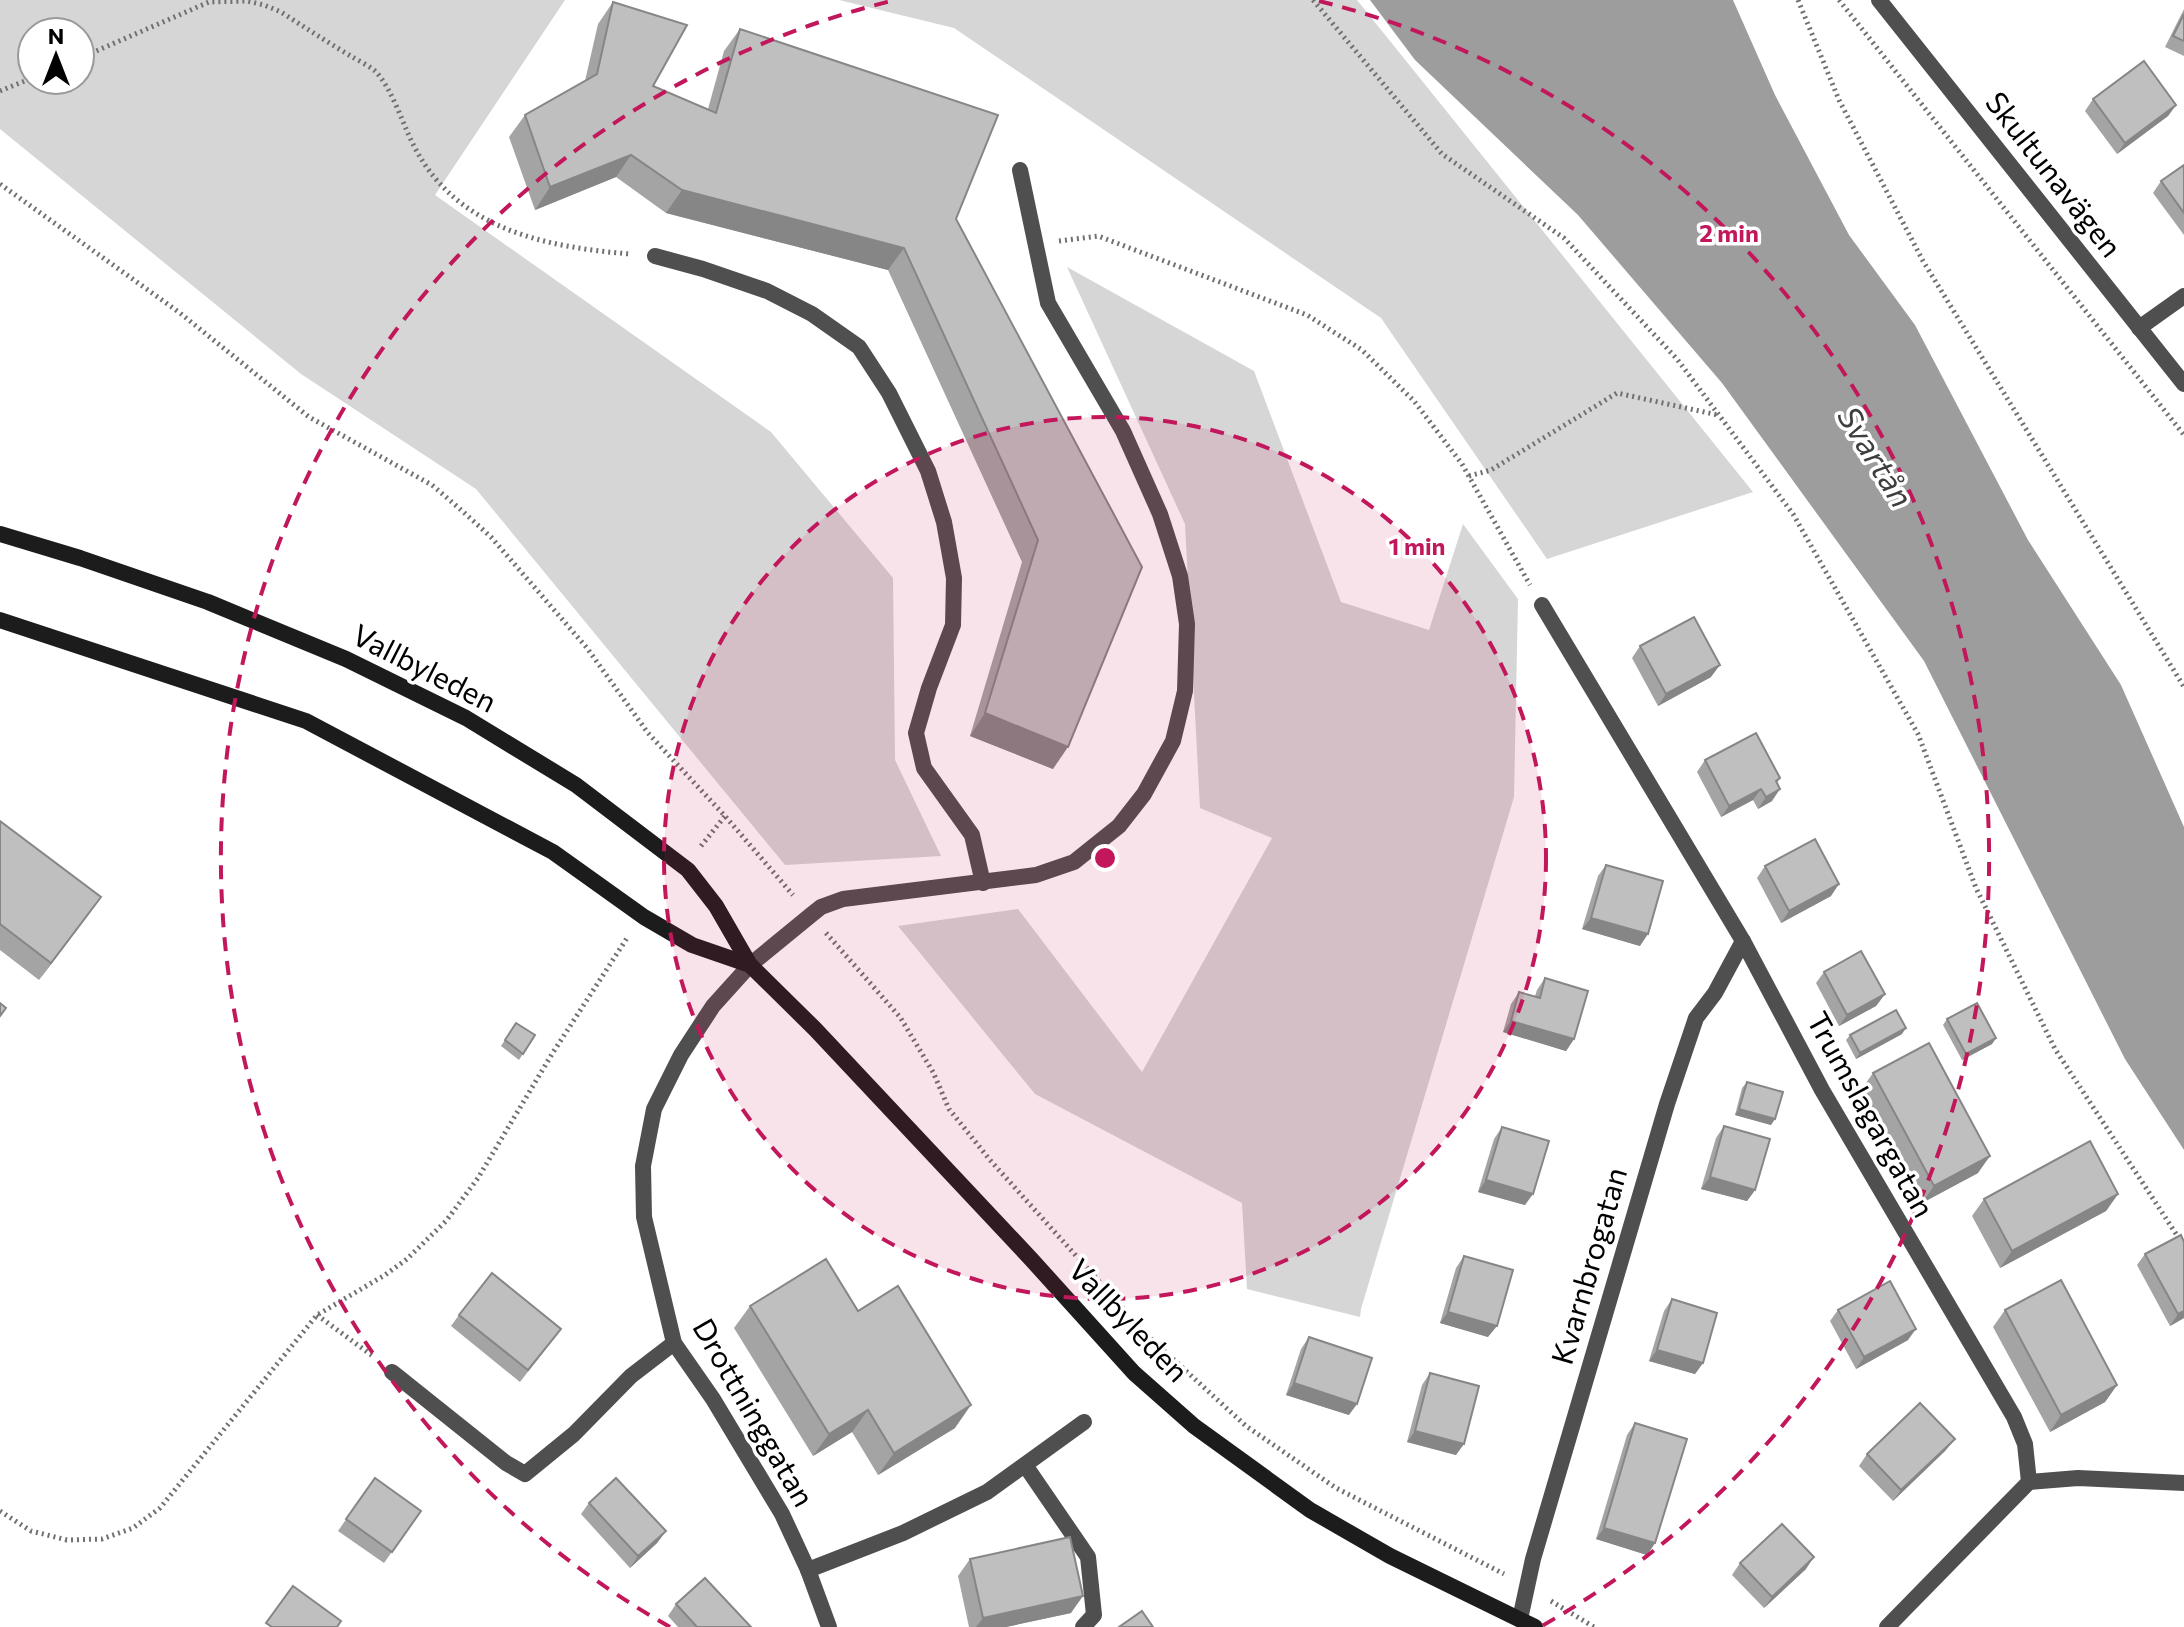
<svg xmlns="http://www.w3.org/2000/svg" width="2184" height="1627" viewBox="0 0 2184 1627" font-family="Commissioner,sans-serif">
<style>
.green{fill:#d6d6d6;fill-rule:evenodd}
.water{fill:#9d9d9d}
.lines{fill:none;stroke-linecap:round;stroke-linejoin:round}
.path{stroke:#717171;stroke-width:5;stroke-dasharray:2 4;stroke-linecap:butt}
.service{stroke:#4f4f4f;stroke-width:16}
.minor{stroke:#4f4f4f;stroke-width:16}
.tertiary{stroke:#4f4f4f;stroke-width:16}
.secondary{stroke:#1c1c1c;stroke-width:16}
.wall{fill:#a4a4a4}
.shaded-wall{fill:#868686}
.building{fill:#bfbfbf;stroke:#868686;stroke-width:2}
.ring{fill:none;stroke:#c2185b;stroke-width:4;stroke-dasharray:14 10}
.labels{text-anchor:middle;stroke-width:7;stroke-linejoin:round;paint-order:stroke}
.street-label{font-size:30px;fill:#000;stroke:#fff}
.water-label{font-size:32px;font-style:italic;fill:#3e3e3e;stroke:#fff}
.centre{fill:#c2185b;stroke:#fff;stroke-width:4}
.ring-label{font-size:24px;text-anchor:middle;font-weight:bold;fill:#c2185b;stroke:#fff;stroke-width:7;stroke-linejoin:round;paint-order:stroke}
</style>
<rect width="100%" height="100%" fill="#fff"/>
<g class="green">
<path d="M0 0H565L435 195 771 432 893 578 895 760 941 856 785 865 476 489 301 374 0 129ZM32 32H80V80H32Z"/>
<polygon points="839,0 1357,0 1753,492 1547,559 1381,318 954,28"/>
<polygon points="1067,267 1254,371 1341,602 1429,630 1463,524 1518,599 1514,797 1361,1309 1360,1317 1247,1289 1242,1203 1035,1094 898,926 1018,909 1142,1072 1272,838 1200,808 1185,524"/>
</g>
<polygon class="water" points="1370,0 1733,0 1775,95 1849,235 1915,325 2028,540 2121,685 2184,827 2184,1150 2125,1059 1924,661 1722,383 1578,215 1415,60"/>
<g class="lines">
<g class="path">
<polyline points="1313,0 1442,154 1564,238 1677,359 1793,514 1918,734 1976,888 2055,1049 2184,1246"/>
<polyline points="1798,0 1839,100 1923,261 2184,687"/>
<polyline points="1839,0 2184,435"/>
<path d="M80 58 209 2 247 1 264 5 281 12C304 27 326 41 349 55 357 60 368 65 375 71 393 89 403 126 415 148 458 230 546 247 630 254"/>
<polyline points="0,91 32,78"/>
<polyline points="0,184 180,313 309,417 432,485 460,509 491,537 587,648 648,733 725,816 793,895"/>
<polyline points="1059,241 1098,236 1307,315 1362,350 1414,401 1462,464 1530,585"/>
<polyline points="1469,476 1491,470 1617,393 1718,415"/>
<polyline points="701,846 725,816"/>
<polyline points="826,933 900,1017 933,1072 949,1109 990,1160 1149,1337 1246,1426 1336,1488 1504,1574"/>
<polyline points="317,1315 374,1357"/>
<polyline points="0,1511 31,1531 67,1540 102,1539 133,1528 160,1508 317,1315 385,1275 407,1259 446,1221 478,1178 552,1054 627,938"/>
<polyline points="1551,1601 1594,1627"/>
</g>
<g class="service">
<polyline points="2139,328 2184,296"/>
<polyline points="1025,1465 1088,1557 1094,1615 1083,1627"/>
<polyline points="808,1570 903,1533 987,1492 1084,1422"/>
</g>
<g class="minor">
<polyline points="655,256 703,269 767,291 812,314 859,347 889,393 928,471 944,522 954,578 953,625 929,688 916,733 924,768 972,835 983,883"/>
<polyline points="1542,605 1743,941 1822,1090 2014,1417 2025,1444 2029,1482 1887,1627"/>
<polyline points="392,1372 506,1463 525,1474 574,1434 631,1376 674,1343"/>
<polyline points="2029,1482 2078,1478 2184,1483"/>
<polyline points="1520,1619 1533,1559 1667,1104 1696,1018 1715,993 1743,941"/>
<polyline points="829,1627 808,1570 782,1514 713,1399 674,1343 644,1217 643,1166 654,1109 681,1055 713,1006 750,965 811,915 821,907 843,899 1036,875 1074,862 1119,826 1144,794 1173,741 1185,691 1187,624 1180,576 1160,514 1123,431 1048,303 1020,170"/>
</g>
<polyline class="tertiary" points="1879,0 2184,384"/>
<g class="secondary">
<polyline points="0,534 80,558 208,602 346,659 466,718 576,785 688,870 716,906 750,965 815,1029 1031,1259 1134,1373 1194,1426 1310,1510 1390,1556 1535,1627"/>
<polyline points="0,620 306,721 553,852 644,917 692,945 750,965"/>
</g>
</g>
<g class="wall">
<polygon points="613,2 653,86 708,109 724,51 740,29 956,219 1142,567 1053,769 970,736 1022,562 888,270 666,213 616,177 535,210 509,137 525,115 585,81 598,24"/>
<polygon points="2184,9 2184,56 2165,47"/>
<polygon points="2093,99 2176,105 2168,116 2117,154 2085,111"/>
<polygon points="2184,165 2184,235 2153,193 2161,181"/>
<polygon points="1640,646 1711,677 1658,706 1632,658"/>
<polygon points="1705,760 1780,778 1777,783 1772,801 1758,809 1753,800 1721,817 1697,772"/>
<polygon points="0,821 101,897 39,980 0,950"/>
<polygon points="1606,865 1640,946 1582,929 1598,876"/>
<polygon points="1765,866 1831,896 1781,923 1757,878"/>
<polygon points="1824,972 1885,994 1876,1006 1839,1026 1816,983"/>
<polygon points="1545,978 1574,1039 1566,1051 1503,1032 1511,1004 1519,992 1535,996 1537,990"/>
<polygon points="1947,1019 1996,1038 1992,1044 1962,1060 1943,1025"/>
<polygon points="516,1023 535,1035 519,1060 501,1046"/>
<polygon points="1902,1034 1856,1059 1846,1040 1850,1035"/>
<polygon points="1873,1073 1978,1173 1922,1203 1861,1090"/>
<polygon points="1747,1082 1771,1125 1735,1115 1742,1088"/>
<polygon points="1724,1126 1755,1190 1747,1201 1701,1189 1716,1138"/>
<polygon points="1502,1127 1525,1205 1478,1192 1494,1139"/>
<polygon points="2118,1194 2106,1211 2000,1268 1972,1216 1984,1199"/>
<polygon points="2184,1242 2184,1318 2170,1326 2137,1265 2145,1254"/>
<polygon points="1464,1256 1488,1337 1440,1323 1456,1268"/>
<polygon points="1672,1299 1703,1363 1695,1374 1649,1361 1664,1311"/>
<polygon points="750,1306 955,1428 878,1475 852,1432 813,1456 734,1328"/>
<polygon points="1838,1310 1908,1340 1856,1369 1830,1321"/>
<polygon points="2005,1310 2117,1385 2105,1402 2050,1432 1993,1327"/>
<polygon points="459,1315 561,1329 520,1382 451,1326"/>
<polygon points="1309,1337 1349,1415 1286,1395 1301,1349"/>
<polygon points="1430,1373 1456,1455 1407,1442 1422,1385"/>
<polygon points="1635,1423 1655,1543 1647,1555 1596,1539 1627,1435"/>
<polygon points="1946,1450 1893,1501 1859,1466 1867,1454"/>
<polygon points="375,1478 421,1511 384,1563 338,1531"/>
<polygon points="589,1503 666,1531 657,1543 630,1568 581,1514"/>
<polygon points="970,1559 1071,1613 1006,1627 969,1627 958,1576"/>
<polygon points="1740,1563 1806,1569 1764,1608 1732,1575"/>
<polygon points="676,1604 751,1627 678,1627 668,1616"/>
</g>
<g class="shaded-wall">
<polygon points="2176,105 2168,116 2117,154 2125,143"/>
<polygon points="631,155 616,177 535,210 550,187"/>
<polygon points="682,190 904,248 888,270 666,213"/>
<polygon points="1720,665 1711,677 1658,706 1666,694"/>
<polygon points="985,713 1068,747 1053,769 970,736"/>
<polygon points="1761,789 1753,800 1721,817 1729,806"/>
<polygon points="1780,789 1772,801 1758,809 1766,797"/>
<polygon points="1839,884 1831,896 1781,923 1789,911"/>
<polygon points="101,897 89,914 39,980 51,963"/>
<polygon points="1591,918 1648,934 1640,946 1582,929"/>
<polygon points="1885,994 1876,1006 1839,1026 1847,1015"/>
<polygon points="1511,1021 1574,1039 1566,1051 1503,1032"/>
<polygon points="1906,1028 1902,1034 1856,1059 1860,1053"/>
<polygon points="1996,1038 1992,1044 1962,1060 1966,1054"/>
<polygon points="1739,1109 1775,1119 1771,1125 1735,1115"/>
<polygon points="1990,1156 1978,1173 1922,1203 1934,1186"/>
<polygon points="1710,1177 1755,1190 1747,1201 1701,1189"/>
<polygon points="1486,1180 1533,1194 1525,1205 1478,1192"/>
<polygon points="2118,1194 2106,1211 2000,1268 2012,1251"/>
<polygon points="2184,1311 2184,1318 2170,1326 2178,1314"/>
<polygon points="1448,1312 1497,1326 1488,1337 1440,1323"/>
<polygon points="1916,1329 1908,1340 1856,1369 1864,1357"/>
<polygon points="1657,1350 1703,1363 1695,1374 1649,1361"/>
<polygon points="1294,1383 1357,1404 1349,1415 1286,1395"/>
<polygon points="2117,1385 2105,1402 2050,1432 2061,1415"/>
<polygon points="971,1405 955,1428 878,1475 894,1453"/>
<polygon points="868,1410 852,1432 813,1456 829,1434"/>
<polygon points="1415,1431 1464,1444 1456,1455 1407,1442"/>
<polygon points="1955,1439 1946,1450 1893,1501 1901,1490"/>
<polygon points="1604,1528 1655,1543 1647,1555 1596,1539"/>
<polygon points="666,1531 657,1543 630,1568 638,1556"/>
<polygon points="1814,1557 1806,1569 1764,1608 1772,1597"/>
<polygon points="1083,1596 1071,1613 1006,1627 976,1627 983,1618"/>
</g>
<g class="building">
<polygon points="613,2 687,25 653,86 716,113 740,29 998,115 956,219 1142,567 1068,747 985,713 1038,540 904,248 682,190 631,155 550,187 525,115 597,74"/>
<polygon points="2184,14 2184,41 2173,36"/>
<polygon points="2144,61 2176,105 2125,143 2093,99"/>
<polygon points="2184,165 2184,213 2161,181"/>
<polygon points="1694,617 1720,665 1666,694 1640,646"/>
<polygon points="1756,733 1780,778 1776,781 1780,789 1766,797 1761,789 1729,806 1705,760"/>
<polygon points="0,821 101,897 51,963 0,924"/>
<polygon points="1815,839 1839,884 1789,911 1765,866"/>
<polygon points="1606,865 1663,881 1648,934 1591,918"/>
<polygon points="1861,951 1885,994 1847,1015 1824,972"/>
<polygon points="1545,978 1588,991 1574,1039 1511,1021 1519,992 1540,998"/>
<polygon points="0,1003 6,1008 0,1016"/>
<polygon points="1977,1003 1996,1038 1966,1054 1947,1019"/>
<polygon points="1896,1010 1906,1028 1860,1053 1850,1035"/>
<polygon points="516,1023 535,1035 523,1054 505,1040"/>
<polygon points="1929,1043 1990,1156 1934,1186 1873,1073"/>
<polygon points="1747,1082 1783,1092 1775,1119 1739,1109"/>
<polygon points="1724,1126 1770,1139 1755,1190 1710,1177"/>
<polygon points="1502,1127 1549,1141 1533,1194 1486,1180"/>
<polygon points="2090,1141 2118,1194 2012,1251 1984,1199"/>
<polygon points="2181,1235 2184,1242 2184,1311 2178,1314 2145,1254"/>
<polygon points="1464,1256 1513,1270 1497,1326 1448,1312"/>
<polygon points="826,1259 858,1311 898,1286 971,1405 894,1453 868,1410 829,1434 750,1306"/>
<polygon points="492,1273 561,1329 528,1370 459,1315"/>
<polygon points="2061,1280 2117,1385 2061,1415 2005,1310"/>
<polygon points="1890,1281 1916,1329 1864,1357 1838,1310"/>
<polygon points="1672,1299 1717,1313 1703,1363 1657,1350"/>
<polygon points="1309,1337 1372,1358 1357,1404 1294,1383"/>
<polygon points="1430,1373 1479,1386 1464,1444 1415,1431"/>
<polygon points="1920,1403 1955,1439 1901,1490 1867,1454"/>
<polygon points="1635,1423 1687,1439 1655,1543 1604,1528"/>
<polygon points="375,1478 421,1511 392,1552 346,1519"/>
<polygon points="616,1478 666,1531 638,1556 589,1503"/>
<polygon points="1782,1524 1814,1557 1772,1597 1740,1563"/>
<polygon points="1070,1537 1083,1596 983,1618 970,1559"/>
<polygon points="705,1578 751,1627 697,1627 676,1604"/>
<polygon points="293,1586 341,1621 337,1627 272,1627 266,1623"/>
<polygon points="1142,1611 1153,1627 1119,1627"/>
</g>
<circle cx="1105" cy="858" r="441" fill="#c2185b" fill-opacity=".12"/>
<g class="ring">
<circle cx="1105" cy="858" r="441"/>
<path d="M670 1627A883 883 0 0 1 891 1M1319 1A883 883 0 0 1 1540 1627"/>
</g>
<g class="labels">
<g class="street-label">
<text transform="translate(2053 175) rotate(52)" y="10">Skultunavägen</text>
<text transform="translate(424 669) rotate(27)" y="10">Vallbyleden</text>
<text transform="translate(1870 1115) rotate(61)" y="10">Trumslagargatan</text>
<text transform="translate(1590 1266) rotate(-74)" y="10">Kvarnbrogatan</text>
<text transform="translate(1128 1321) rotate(46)" y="10">Vallbyleden</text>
<text transform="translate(753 1413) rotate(60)" y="10">Drottninggatan</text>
</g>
<g class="water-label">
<text transform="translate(1875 457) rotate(58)" y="11">Svartån</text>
</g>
</g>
<circle cx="1105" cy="858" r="12" class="centre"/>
<g class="ring-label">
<text x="1729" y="242">2 min</text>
<text x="1417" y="555">1 min</text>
</g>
<g transform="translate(56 56)"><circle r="38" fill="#ffffff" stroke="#999999" stroke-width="2"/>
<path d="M0-6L14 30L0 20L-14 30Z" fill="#000000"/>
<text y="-12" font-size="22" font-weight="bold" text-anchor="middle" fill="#000000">N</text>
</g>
</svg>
